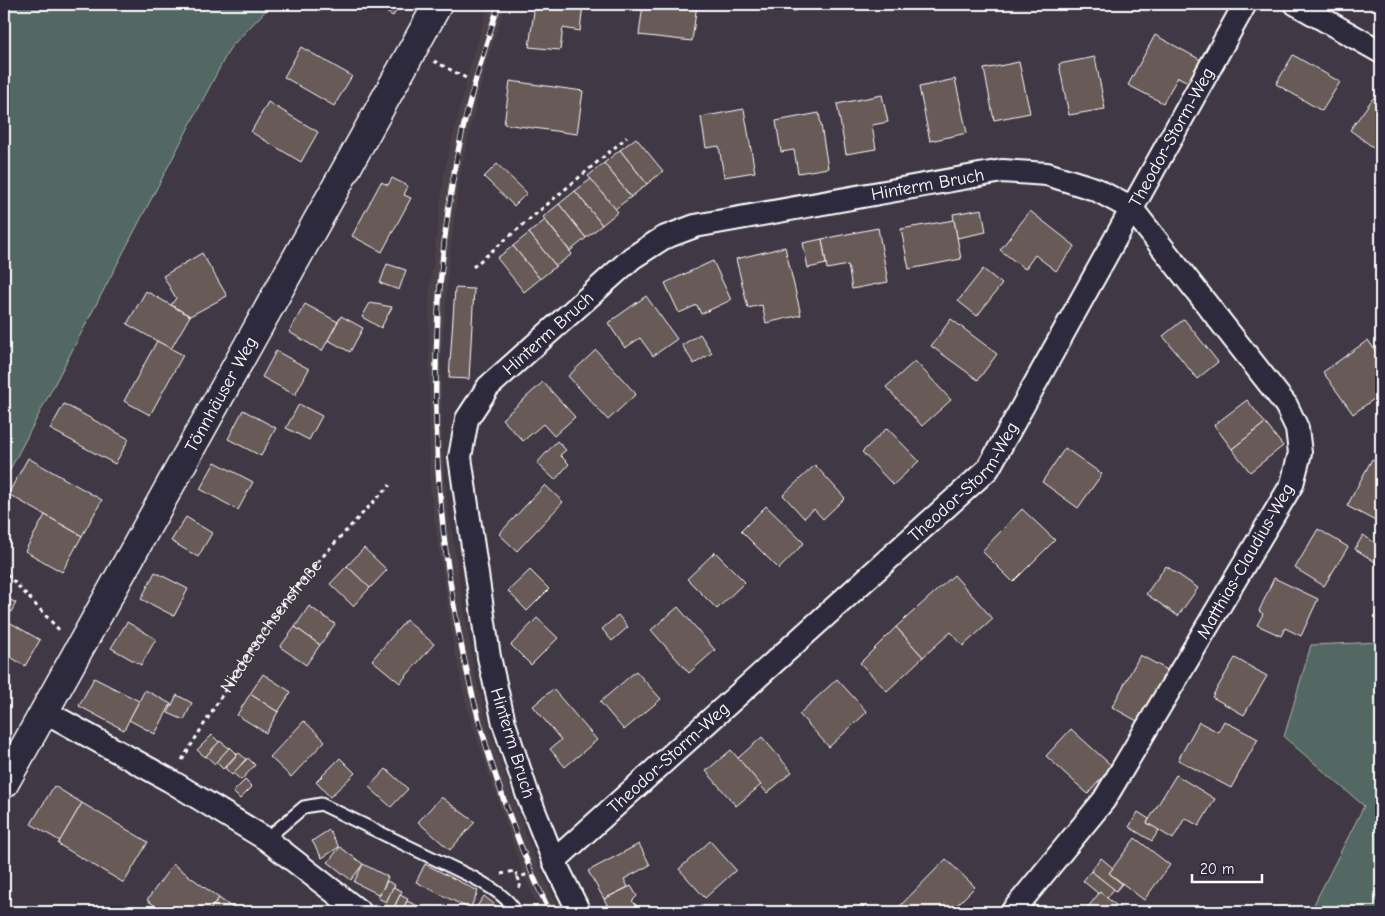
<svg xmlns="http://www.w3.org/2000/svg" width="1385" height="916" viewBox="0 0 1385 916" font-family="'Comic Neue',sans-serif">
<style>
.built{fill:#4c424a}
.green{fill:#536862;stroke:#a9b4b0}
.building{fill:#685a57;stroke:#fff}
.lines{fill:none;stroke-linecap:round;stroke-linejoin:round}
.lane-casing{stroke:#fff;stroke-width:15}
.street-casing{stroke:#fff;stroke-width:26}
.secondary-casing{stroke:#fff;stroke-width:31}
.path{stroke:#fff;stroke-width:3;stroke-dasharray:4 4;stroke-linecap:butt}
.lane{stroke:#2f2a3d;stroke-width:11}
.street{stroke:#2f2a3d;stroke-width:22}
.secondary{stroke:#2f2a3d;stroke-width:28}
.rail-casing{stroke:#fff;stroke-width:5.5}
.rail{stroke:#2f2a3d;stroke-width:4;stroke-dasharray:11;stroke-linecap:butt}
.labels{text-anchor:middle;stroke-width:4;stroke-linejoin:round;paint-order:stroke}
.street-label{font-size:18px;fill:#fff;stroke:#2f2a3d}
</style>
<rect width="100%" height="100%" fill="#403845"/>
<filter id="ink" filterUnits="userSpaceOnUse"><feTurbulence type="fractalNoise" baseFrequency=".02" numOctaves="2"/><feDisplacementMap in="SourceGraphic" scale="10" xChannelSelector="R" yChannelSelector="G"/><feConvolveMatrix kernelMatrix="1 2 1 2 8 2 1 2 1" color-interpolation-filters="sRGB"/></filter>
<g filter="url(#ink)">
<polygon class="built" points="489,4 506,4 487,60 460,173 448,271 441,359 442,438 447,502 474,670 490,732 512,795 530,847 560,912 540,912 520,865 468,711 455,653 430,491 429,297 445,168 473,55"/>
<g class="green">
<polygon points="4,4 272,4 230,48 4,481"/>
<polygon points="1381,642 1381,912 1310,912 1364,806 1284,737 1311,645"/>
</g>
<g class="building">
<polygon points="372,4 400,4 393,16"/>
<polygon points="535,4 583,4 580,31 563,28 560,50 529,47"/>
<polygon points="643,4 697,4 692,41 639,35"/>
<polygon points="772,4 797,4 796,11 772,8"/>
<polygon points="1155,35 1201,60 1188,82 1178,77 1163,103 1128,85"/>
<polygon points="301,47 352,76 334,106 284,77"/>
<polygon points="1293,55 1340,82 1322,111 1276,84"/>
<polygon points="1095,57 1105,109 1069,115 1059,64"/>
<polygon points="1019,62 1030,113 994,120 984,69"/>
<polygon points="955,79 967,133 930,141 919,87"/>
<polygon points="510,81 583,91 577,134 504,124"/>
<polygon points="882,95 888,122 872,125 876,149 846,154 837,104"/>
<polygon points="1374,97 1381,102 1381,147 1378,151 1350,130"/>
<polygon points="268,102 318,132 301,162 251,132"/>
<polygon points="744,109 755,172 724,177 719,146 706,148 701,117"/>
<polygon points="819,113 828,168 798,173 794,150 781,152 776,121"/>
<polygon points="636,138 663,171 647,184 620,150"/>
<polygon points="620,150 647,184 631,197 604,163"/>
<polygon points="604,163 631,197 615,209 588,176"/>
<polygon points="497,164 527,193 514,206 484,177"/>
<polygon points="392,178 408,186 404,195 411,198 382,252 352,236 381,182 388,185"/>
<polygon points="591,179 618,212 602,225 575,191"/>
<polygon points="575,191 602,225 586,238 559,204"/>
<polygon points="559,204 586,238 570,251 543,217"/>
<polygon points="982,209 986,232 957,238 953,214"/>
<polygon points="1030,211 1075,246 1056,271 1035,255 1025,269 1000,250"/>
<polygon points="545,220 572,254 556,266 529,233"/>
<polygon points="954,220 961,259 909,269 901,229"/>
<polygon points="878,228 888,282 852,289 848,265 827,269 822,239"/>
<polygon points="529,233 556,266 540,279 513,246"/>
<polygon points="822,239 826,264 808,268 803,243"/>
<polygon points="513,246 540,279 524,292 497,258"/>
<polygon points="785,247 801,315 766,323 762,305 748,308 736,259"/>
<polygon points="202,253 227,296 190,316 171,305 176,298 163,276"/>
<polygon points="713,261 731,300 701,314 697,305 679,313 665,283"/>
<polygon points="387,264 406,270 399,290 380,283"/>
<polygon points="983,269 1002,284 977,316 958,301"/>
<polygon points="455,288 474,289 469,379 449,378"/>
<polygon points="146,291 190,316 171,349 127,324"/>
<polygon points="646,296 677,339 653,356 640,338 625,348 608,323"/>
<polygon points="370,303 392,307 381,328 362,317"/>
<polygon points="305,304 338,322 322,351 289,332"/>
<polygon points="341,316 363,328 350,352 328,340"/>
<polygon points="951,319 997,354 978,380 931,346"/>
<polygon points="1184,319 1218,362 1197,379 1163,336"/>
<polygon points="700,334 712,353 694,364 682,345"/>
<polygon points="1368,340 1381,359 1381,394 1353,414 1323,372"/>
<polygon points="157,341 183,355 150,415 124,401"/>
<polygon points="596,350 636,394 608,420 568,376"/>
<polygon points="276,351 309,369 295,395 262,377"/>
<polygon points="915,361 951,400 922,426 886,387"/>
<polygon points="543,382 575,417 554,436 543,424 523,441 502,419"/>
<polygon points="1247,400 1265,423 1232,449 1214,425"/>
<polygon points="64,404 129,439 115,464 50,429"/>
<polygon points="299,404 322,416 309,440 286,428"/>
<polygon points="243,410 276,428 261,456 228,439"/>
<polygon points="1265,423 1283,446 1250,472 1232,449"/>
<polygon points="887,428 919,461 893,485 862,452"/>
<polygon points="557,441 566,450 560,455 569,464 555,480 537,463"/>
<polygon points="1065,448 1102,474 1078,508 1042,482"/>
<polygon points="28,458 102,500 82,536 8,494"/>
<polygon points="1372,459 1381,464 1381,524 1347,506"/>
<polygon points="215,462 253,482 238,510 200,489"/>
<polygon points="815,465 845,498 823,519 814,509 804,518 783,495"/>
<polygon points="545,485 563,502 517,551 499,534"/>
<polygon points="766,506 804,543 779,569 741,531"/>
<polygon points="1022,509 1055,540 1013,582 982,551"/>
<polygon points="45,515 82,536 62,572 25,551"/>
<polygon points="186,517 212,533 198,557 171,541"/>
<polygon points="1318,529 1348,547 1324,586 1295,568"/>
<polygon points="1363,535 1381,547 1380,565 1355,549"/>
<polygon points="364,548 387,570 370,588 347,566"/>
<polygon points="715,552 745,582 717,609 687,579"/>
<polygon points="347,566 370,588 353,606 330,584"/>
<polygon points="1166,566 1198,588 1178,616 1146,594"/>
<polygon points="530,570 549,589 527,611 508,591"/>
<polygon points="155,572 188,589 174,616 141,599"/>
<polygon points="954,575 993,619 963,646 951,632 923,657 896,627"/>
<polygon points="1274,578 1318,599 1301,636 1285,628 1281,636 1257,625 1263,614 1259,611"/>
<polygon points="4,596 16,603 6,621 4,619"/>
<polygon points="309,606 335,624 320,645 295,627"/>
<polygon points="678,607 715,650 689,673 651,630"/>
<polygon points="618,615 628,627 612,641 602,629"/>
<polygon points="537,618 558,638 531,665 511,645"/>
<polygon points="4,619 40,640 25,666 4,653"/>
<polygon points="406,620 434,644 400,683 372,660"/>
<polygon points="127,622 156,639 141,665 111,648"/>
<polygon points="295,627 320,645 306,665 280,647"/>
<polygon points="896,627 923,657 887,691 860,663"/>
<polygon points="1140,655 1173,673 1144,725 1112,707"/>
<polygon points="1235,658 1267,676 1244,715 1212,697"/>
<polygon points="636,671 661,699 624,730 600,702"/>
<polygon points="263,674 291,692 278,712 250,694"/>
<polygon points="94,678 139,701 124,730 79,706"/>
<polygon points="837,679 867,712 829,747 799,714"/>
<polygon points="553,689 597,740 565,767 550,749 561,740 533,706"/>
<polygon points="145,690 171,704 155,734 129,720"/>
<polygon points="250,694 278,712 266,733 237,715"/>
<polygon points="177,695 192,703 184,720 168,713"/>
<polygon points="304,721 325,741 291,777 270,757"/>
<polygon points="1224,721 1258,739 1231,788 1178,760 1199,722 1218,732"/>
<polygon points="1071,729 1112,766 1088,794 1046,756"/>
<polygon points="212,735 219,742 205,757 197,750"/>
<polygon points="762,737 792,772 767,793 738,758"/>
<polygon points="220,741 229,748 215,764 206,756"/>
<polygon points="230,747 237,754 223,769 216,762"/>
<polygon points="731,750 761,785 736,806 706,771"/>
<polygon points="239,753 246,759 232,775 225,768"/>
<polygon points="248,758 255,765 241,780 233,773"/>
<polygon points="340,758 355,773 330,797 316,782"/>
<polygon points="386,769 408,789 391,807 369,787"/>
<polygon points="1176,775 1215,799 1199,826 1185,818 1173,839 1147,823"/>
<polygon points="245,780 252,787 240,799 233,792"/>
<polygon points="54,786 82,803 60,841 31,824"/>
<polygon points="441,797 475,822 450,850 418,822"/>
<polygon points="82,803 148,842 124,883 58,844"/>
<polygon points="1138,812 1149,819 1147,823 1159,830 1152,841 1129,827"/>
<polygon points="329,830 339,847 322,858 312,841"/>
<polygon points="1135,838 1170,865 1144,900 1109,873"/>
<polygon points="710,841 736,870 705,898 679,869"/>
<polygon points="639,844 650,865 624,879 628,887 604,899 588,871"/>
<polygon points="340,847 363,864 351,880 328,862"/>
<polygon points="1101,858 1113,868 1109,873 1122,884 1116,891 1091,871"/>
<polygon points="946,859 975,887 950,912 894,912"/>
<polygon points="173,864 219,898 208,912 164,912 147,900"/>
<polygon points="363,864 388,877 380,895 354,882"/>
<polygon points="425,864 478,891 470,909 416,882"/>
<polygon points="1091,871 1114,889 1107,898 1100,892 1099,894 1083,881"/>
<polygon points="387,881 395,885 386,902 378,898"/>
<polygon points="631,886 637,896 632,901 643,912 611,912 604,899"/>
<polygon points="393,887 402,891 393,909 385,905"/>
<polygon points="1100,892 1107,898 1125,912 1084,912"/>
<polygon points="400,895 408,899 401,912 392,912"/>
<polygon points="484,896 499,908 495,912 473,912"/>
<polygon points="219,898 238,912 208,912"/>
<polygon points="407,901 431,912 401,912"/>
<polygon points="4,904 17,912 4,912"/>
</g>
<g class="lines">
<defs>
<path id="lane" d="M266 839 304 807 321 804 474 878C490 887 507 896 516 912"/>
<g id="street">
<polyline points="1296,4 1381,52"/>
<polyline points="44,711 169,780 266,839 360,912"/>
<path id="s2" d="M554 861 988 469 1245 4"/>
<path id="s3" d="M579 912 554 861 527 793 504 723 489 657 460 457 467 419 488 387 632 258 663 238 695 226 1002 171 1047 174 1095 189 1132 209 1286 405 1297 428 1300 453 1292 484 1104 800 1012 912"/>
</g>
<g id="secondary">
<path id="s4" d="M4 784 438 4"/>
</g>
</defs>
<use href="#lane" class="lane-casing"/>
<use href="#street" class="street-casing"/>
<use href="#secondary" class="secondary-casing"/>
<g class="path">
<polyline points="434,61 466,78"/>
<polyline points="473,267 627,137"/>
<polyline points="4,567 6,573 61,632"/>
<path id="s1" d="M182 760C217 704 251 644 293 592 323 554 357 519 390 485"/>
<polyline points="501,874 515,871 518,878"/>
<polyline points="519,888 521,884 518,878 535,871"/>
</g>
<use href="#lane" class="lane"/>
<use href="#street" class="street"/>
<use href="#secondary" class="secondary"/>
<defs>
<path id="rail" d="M499 4C482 56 466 108 456 162 421 359 431 563 489 755 506 809 525 862 550 912"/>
</defs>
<use href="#rail" class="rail-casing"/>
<use href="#rail" class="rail"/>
</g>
</g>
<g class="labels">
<g class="street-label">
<text dy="6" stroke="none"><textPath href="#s2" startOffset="964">Theodor-Storm-Weg</textPath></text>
<text dy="6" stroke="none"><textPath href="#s3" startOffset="1051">Hinterm Bruch</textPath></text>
<text dy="6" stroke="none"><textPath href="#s3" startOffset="631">Hinterm Bruch</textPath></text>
<text dy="6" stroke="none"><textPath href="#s4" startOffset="446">Tönnhäuser Weg</textPath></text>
<text dy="6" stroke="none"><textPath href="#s2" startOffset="559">Theodor-Storm-Weg</textPath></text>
<text transform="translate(1245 561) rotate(-60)" y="6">Matthias-Claudius-Weg</text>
<text dy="6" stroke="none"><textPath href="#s1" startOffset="161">Niedersachsenstraße</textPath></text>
<text transform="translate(513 743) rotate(73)" y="6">Hinterm Bruch</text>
<text dy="6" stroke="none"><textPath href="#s2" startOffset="154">Theodor-Storm-Weg</textPath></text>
</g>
</g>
<rect width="1385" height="916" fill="none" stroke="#2f2a3d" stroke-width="20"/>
<rect x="10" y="10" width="1365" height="896" fill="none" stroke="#fff" stroke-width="2" filter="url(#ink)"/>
<path d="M1192 874v8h70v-8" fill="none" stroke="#ffffff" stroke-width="2.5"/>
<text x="1200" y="874" font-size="15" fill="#ffffff" stroke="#2f2a3d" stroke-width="4" paint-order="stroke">20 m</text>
</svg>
